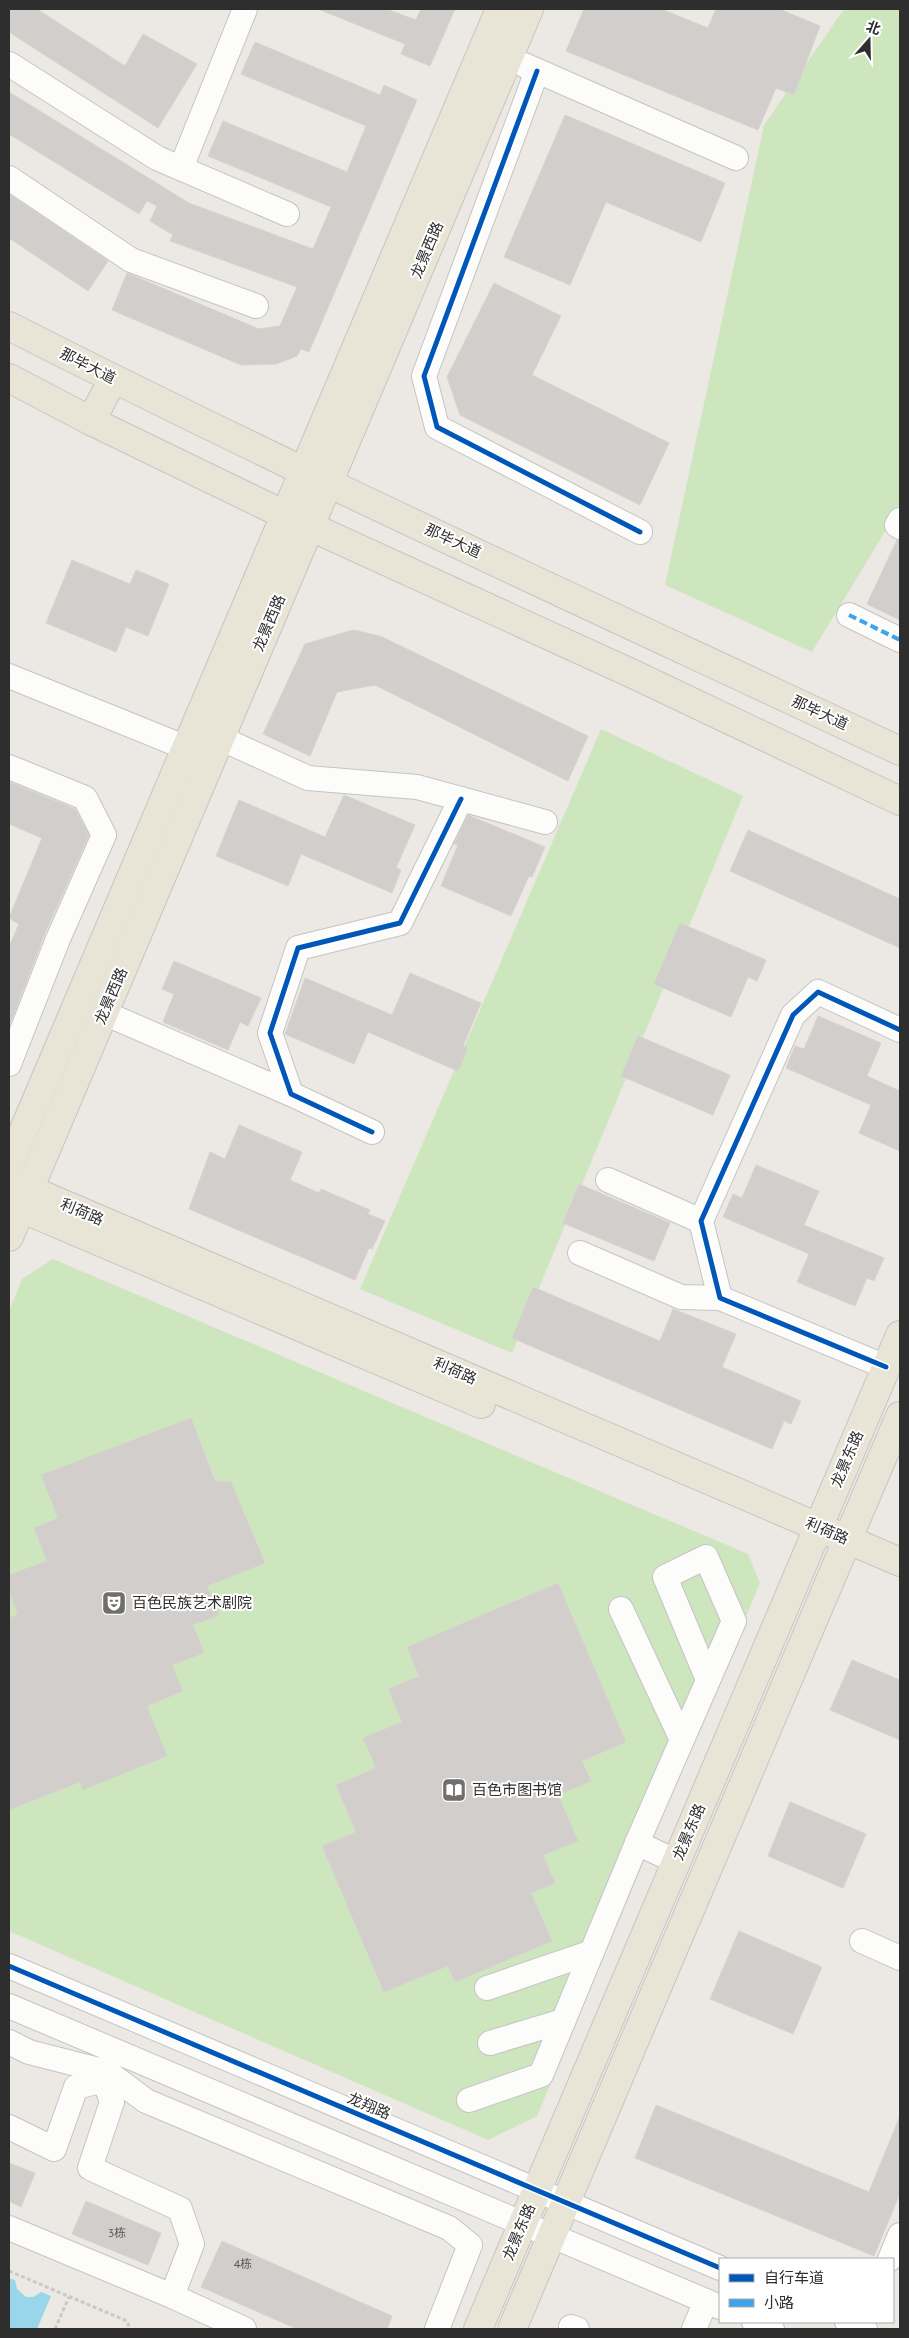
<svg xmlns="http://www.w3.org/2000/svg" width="909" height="2338" viewBox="0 0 909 2338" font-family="'PT Sans','Noto Sans SC',sans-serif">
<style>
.green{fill:#cee6be}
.water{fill:#99d6ec}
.building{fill:#d1cecb;stroke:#d7d4d0}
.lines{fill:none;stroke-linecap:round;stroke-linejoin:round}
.minor-casing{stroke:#c5c4c5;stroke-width:26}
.major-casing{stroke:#c6c5c4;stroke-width:30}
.path{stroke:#c9c9c8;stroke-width:3;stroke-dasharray:4 2.5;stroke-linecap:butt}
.minor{stroke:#fcfcfb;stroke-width:24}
.major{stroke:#e8e4d6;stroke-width:28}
.quiet{stroke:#3ea3eb;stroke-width:4;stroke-dasharray:8 4;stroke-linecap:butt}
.cycleway-casing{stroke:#fff;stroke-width:8}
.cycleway{stroke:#0057b8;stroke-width:5}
.labels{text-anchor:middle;stroke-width:4;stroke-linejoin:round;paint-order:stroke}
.number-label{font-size:12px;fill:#585857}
.street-label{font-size:15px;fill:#2e2e2e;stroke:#fff}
.poi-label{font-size:15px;fill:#2e2e2e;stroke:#fff;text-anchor:start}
</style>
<rect width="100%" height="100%" fill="#ece8e4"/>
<g class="green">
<polygon points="844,9 900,9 900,507 812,652 665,585 764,125"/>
<polygon points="601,729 743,796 512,1353 360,1289"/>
<polygon points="53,1259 748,1554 760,1583 537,2116 488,2140 9,1931 9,1311 22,1279"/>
</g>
<polygon class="water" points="9,2278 15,2280 17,2289 26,2297 33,2297 41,2292 51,2296 37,2329 9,2329"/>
<g class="building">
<polygon points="9,9 37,9 125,66 143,34 197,64 158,128 9,32"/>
<polygon points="318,9 386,9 416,20 421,9 455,9 430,66 401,54 405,44"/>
<polygon points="584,9 661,9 708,28 716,9 779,9 820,26 794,95 776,88 758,130 566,51"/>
<polygon points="255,42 380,95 384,85 417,100 309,352 301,349 297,356 276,364 241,365 112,310 127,273 259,329 280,326 297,287 170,241 173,235 150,221 157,206 147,201 139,214 9,134 9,92 189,203 313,249 331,207 208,156 223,121 347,172 366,126 241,74"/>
<polygon points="565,115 725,183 701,242 606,202 570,285 504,257"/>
<polygon points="9,194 108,261 88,291 9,238"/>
<polygon points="494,283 561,316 532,375 669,443 640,505 460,415 447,377"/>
<polygon points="897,540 900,541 900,620 867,604"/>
<polygon points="72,560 130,584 136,570 169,584 148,636 126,627 116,652 46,623"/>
<polygon points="353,630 380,636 588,736 568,781 375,685 337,692 310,756 263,734 305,644"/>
<polygon points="9,782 75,809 89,835 45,933 9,1027 9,947 19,924 9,918 42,838 9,824"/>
<polygon points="344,795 415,825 396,868 401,870 392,893 301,854 288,886 216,856 239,800 325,837"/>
<polygon points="468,815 545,847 532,877 529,876 511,916 441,886 458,845 454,844"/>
<polygon points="748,830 900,899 900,948 730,871"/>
<polygon points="680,923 766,960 757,981 748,977 731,1017 654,984"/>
<polygon points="174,961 261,998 248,1026 240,1022 228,1050 163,1022 174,994 162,989"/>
<polygon points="410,973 481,1003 463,1046 468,1048 458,1071 368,1032 354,1064 285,1034 305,978 392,1015"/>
<polygon points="818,1016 881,1043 867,1076 900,1091 900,1151 859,1133 871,1105 786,1068 795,1046 804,1049"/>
<polygon points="638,1036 730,1075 713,1115 621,1076"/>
<polygon points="239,1125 302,1152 290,1180 319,1193 321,1189 370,1210 368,1214 385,1221 372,1249 369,1248 355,1280 189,1209 210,1152 225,1159"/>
<polygon points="756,1165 819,1191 804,1225 884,1258 874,1281 867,1278 855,1306 797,1282 809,1254 723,1217 733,1194 742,1198"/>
<polygon points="579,1184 670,1223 654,1261 563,1223"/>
<polygon points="533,1287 660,1341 673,1309 736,1334 722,1367 801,1401 791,1424 784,1421 772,1449 512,1338"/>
<polygon points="191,1418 215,1481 231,1482 265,1563 207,1586 219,1615 193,1625 204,1653 172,1665 183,1691 147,1706 167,1756 83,1790 80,1782 9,1810 9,1618 18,1614 9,1591 9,1575 47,1561 34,1528 58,1518 41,1475"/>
<polygon points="558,1583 626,1742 582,1761 591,1781 558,1795 578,1841 543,1855 555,1883 531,1893 552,1941 455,1982 448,1966 384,1992 322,1846 356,1832 336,1785 376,1768 363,1738 402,1722 388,1689 419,1676 407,1647"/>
<polygon points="852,1660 900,1680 900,1740 830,1710"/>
<polygon points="790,1802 866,1834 843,1888 768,1856"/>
<polygon points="739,1931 822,1967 793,2034 710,1999"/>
<polygon points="656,2105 869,2192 900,2116 900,2193 874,2256 635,2158"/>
<polygon points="9,2163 35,2173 21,2207 9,2201"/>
<polygon points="86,2201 161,2233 148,2265 72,2234"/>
<polygon points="222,2241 392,2316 387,2329 297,2329 201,2287"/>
</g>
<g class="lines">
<defs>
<g id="minor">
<polyline points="9,64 157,158 287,214"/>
<polyline points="524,65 736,158"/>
<polyline points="537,71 424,376 437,427 640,532"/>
<polyline points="181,168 245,9"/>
<polyline points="9,178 131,260 256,306"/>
<polyline points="900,520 897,525 900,527"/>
<polyline points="849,615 900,640"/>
<polyline points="9,676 204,755"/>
<polyline points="220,738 308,778 417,787 545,822"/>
<polyline points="9,767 85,798 104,835 58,939 9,1064"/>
<polyline points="104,1013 291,1094"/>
<polyline points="372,1132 291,1094 270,1033 298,948 400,923 461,799"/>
<polyline points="608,1180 701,1221"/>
<polyline points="580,1253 681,1297 720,1298"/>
<polyline points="886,1367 720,1298 701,1221 793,1015 818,992 900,1030"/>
<polyline points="621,1609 682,1740"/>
<path d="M677 1862 637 1843C669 1769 702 1695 734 1621L706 1557 665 1577 708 1680"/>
<polyline points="862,1941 900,1958"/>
<polyline points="9,1966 720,2268"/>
<polyline points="487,1988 592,1952"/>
<polyline points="9,2006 720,2307"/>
<polyline points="9,2042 29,2052 107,2072 146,2101 449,2228 470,2245 437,2329"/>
<polyline points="490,2043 563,2021"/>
<polyline points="109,2064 104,2080 112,2102 90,2168 180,2209 192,2244 172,2296 244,2329"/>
<polyline points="469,2100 541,2075 637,1843"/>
<polyline points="9,2127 54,2149 76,2087 104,2080"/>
<polyline points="9,2228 172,2296"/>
<polyline points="890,2259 900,2235"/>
<polyline points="754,2322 772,2329"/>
<polyline points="847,2322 865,2329"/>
<polyline points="571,2329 571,2327 577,2329"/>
<polyline points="694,2329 706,2301"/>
</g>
<g id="major">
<path d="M9 326C302 475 602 611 900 751"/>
<polyline points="9,378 91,421 285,515 633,674 900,801"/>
<polyline points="91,421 113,379"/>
<polyline points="9,1165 500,9"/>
<polyline points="12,1182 900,1562"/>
<polyline points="9,1203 481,1404"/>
<polyline points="9,1237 529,9"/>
<polyline points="478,2329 900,1335"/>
<polyline points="512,2329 900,1416"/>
</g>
</defs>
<use href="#minor" class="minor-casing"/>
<use href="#major" class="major-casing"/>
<g class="path">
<polyline points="9,2271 127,2321 130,2329"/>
<polyline points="55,2329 69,2297"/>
</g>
<use href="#minor" class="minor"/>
<use href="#major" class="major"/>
<polyline class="quiet" points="849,615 900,640"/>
<defs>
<g id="cycleway">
<polyline points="537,71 424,376 437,427 640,532"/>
<polyline points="372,1132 291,1094 270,1033 298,948 400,923 461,799"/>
<polyline points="886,1367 720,1298 701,1221 793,1015 818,992 900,1030"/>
<polyline points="9,1966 720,2268"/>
</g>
</defs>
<use href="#cycleway" class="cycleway-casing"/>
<use href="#cycleway" class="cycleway"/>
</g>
<defs>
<symbol id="theatre-square" viewBox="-11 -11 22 22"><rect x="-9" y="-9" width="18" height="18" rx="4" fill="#706f6e" stroke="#fff"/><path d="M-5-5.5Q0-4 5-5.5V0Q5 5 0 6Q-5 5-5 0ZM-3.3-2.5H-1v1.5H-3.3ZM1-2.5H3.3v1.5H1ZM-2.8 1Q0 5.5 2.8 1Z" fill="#fff"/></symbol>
<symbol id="library-square" viewBox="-11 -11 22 22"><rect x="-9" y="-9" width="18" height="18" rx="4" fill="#706f6e" stroke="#fff"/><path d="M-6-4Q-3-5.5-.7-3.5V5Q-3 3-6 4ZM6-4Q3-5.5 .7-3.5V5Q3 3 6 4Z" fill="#fff"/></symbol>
</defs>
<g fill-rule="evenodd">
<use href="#theatre-square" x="100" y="1589" width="28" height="28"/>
<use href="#library-square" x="440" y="1776" width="28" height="28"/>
</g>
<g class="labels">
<g class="number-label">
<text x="117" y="2237">3栋</text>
<text x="243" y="2268">4栋</text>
</g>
<g class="street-label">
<text transform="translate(427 250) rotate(-67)" y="5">龙景西路</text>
<text transform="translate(88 366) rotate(27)" y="5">那毕大道</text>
<text transform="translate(453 541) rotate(25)" y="5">那毕大道</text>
<text transform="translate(269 623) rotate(-67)" y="5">龙景西路</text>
<text transform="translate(820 713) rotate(25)" y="5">那毕大道</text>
<text transform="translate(111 996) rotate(-67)" y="5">龙景西路</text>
<text transform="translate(82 1212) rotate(23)" y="5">利荷路</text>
<text transform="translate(455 1371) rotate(23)" y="5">利荷路</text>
<text transform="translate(847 1459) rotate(-67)" y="5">龙景东路</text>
<text transform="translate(827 1531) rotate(23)" y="5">利荷路</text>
<text transform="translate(689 1832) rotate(-67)" y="5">龙景东路</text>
<text transform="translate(369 2106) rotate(23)" y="5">龙翔路</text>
<text transform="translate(519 2232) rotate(-67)" y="5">龙景东路</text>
</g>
<g class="poi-label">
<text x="132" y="1608">百色民族艺术剧院</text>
<text x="472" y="1795">百色市图书馆</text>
</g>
</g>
<rect width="909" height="2338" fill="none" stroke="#2e2e2e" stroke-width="20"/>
<rect x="719" y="2258" width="175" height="65" fill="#ffffff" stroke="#ababab"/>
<rect x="729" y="2274" width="25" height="8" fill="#0057b8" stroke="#ababab"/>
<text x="764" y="2283" font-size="15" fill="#2e2e2e">自行车道</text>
<rect x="729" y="2299" width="25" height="8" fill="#3ea3eb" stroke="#ababab"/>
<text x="764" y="2308" font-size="15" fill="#2e2e2e">小路</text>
<g transform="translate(869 40) rotate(20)" stroke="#ffffff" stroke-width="4" paint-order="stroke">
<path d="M0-4L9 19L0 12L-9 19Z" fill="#2e2e2e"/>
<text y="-8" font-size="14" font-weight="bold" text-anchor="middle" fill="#2e2e2e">北</text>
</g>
</svg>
